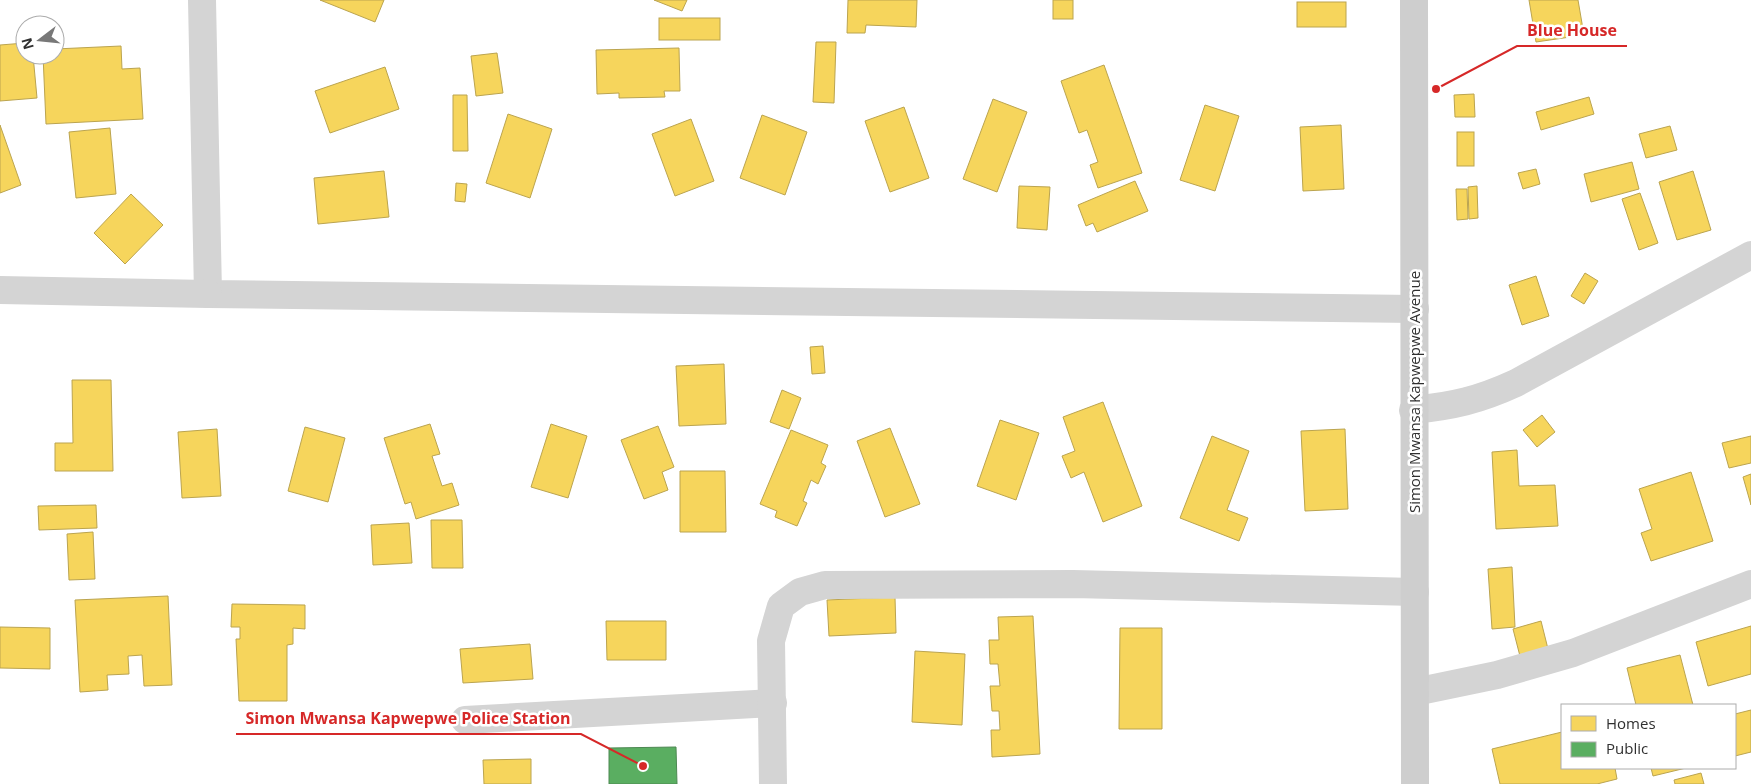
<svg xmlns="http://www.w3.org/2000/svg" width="1751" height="784" viewBox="0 0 1751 784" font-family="'Open Sans',sans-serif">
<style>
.homes{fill:#f6d55c;stroke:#bba44f}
.public{fill:#5aae61;stroke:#4d8852}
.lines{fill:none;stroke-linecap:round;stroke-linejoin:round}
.minor{stroke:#d4d4d4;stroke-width:28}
.secondary{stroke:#cecece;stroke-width:28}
.labels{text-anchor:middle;stroke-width:5;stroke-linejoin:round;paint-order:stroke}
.street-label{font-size:15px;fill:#303030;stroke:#fff}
.leader{fill:none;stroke:#d62828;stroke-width:2}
.callout-dot{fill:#d62828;stroke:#fff;stroke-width:2}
.callout-label{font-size:16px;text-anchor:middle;font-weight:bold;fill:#d62828;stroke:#fff;stroke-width:5;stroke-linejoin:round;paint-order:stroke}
</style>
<rect width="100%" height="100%" fill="#fff"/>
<g class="homes">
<polygon points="320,0 384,0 375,22"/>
<polygon points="654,0 687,0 682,11"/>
<polygon points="848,0 917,0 916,27 866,25 865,33 847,33"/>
<rect x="1053" y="0" width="20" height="19"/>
<polygon points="1529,0 1578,0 1584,35 1536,42"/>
<rect x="1297" y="2" width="49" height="25"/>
<rect x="659" y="18" width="61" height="22"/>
<polygon points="816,42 836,42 834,103 813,102"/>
<polygon points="25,43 25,55 33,55 37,98 0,101 0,45"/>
<polygon points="121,46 122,69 140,68 143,119 46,124 43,55 55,55 55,49"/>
<polygon points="679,48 680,91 664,91 665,97 619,98 619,93 597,94 596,50"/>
<polygon points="497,53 503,93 476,96 471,56"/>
<polygon points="1104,65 1142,173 1098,188 1090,165 1098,162 1087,130 1079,133 1061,81"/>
<polygon points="385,67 399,109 330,133 315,91"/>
<polygon points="1474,94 1475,117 1455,117 1454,95"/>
<polygon points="453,95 467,95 468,151 453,151"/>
<polygon points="1589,97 1594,114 1541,130 1536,112"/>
<polygon points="993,99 1027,112 997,192 963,179"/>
<polygon points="1205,105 1239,116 1215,191 1180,180"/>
<polygon points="904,107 929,178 890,192 865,121"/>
<polygon points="508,114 552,129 530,198 486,183"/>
<polygon points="762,115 807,132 785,195 740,178"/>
<polygon points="691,119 714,181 675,196 652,134"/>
<polygon points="0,125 21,185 0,193"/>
<polygon points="1341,125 1344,189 1303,191 1300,127"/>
<polygon points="1670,126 1677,150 1646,158 1639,134"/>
<polygon points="110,128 116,194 76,198 69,132"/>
<rect x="1457" y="132" width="17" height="34"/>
<polygon points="1632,162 1639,189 1591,202 1584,174"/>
<polygon points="1536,169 1540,184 1523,189 1518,173"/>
<polygon points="384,171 389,217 318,224 314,178"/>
<polygon points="1693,171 1711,230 1677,240 1659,182"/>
<polygon points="1135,181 1148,211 1097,232 1093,223 1086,226 1078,205"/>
<polygon points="456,183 467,184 465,202 455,201"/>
<polygon points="1019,186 1050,187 1047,230 1017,228"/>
<polygon points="1477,186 1478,218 1469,219 1468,187"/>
<polygon points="1456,189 1467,189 1468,219 1457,220"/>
<polygon points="1640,193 1658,243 1639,250 1622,199"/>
<polygon points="131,194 163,225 125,264 94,233"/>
<polygon points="1585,273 1598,281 1584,304 1571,296"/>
<polygon points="1536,276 1549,316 1522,325 1509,285"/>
<polygon points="823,346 825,373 812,374 810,347"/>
<polygon points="724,364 726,424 679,426 676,366"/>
<polygon points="72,380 111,380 113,471 55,471 55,443 73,443"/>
<polygon points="782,390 801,398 789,429 770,422"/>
<polygon points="1103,402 1142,506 1103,522 1084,472 1071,478 1062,456 1075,451 1063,417"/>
<polygon points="1542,415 1555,432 1537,447 1523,430"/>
<polygon points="1000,420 1039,433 1016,500 977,486"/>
<polygon points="430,424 440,454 432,456 442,486 452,483 459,505 416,519 411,502 405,504 384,438"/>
<polygon points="551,424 587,436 568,498 531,487"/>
<polygon points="658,426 674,467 662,472 668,490 644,499 621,440"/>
<polygon points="305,427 345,438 328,502 288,491"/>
<polygon points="890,428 920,504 885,517 857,441"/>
<polygon points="217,429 221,496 182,498 178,432"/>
<polygon points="1345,429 1348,509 1305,511 1301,431"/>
<polygon points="791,430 828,445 821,463 826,466 818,484 811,480 803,501 807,503 797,526 775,517 777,511 760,504"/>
<polygon points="1212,436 1249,451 1227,510 1248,518 1239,541 1180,518"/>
<polygon points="1751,436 1751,463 1729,468 1722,443"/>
<polygon points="1517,450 1519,486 1555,485 1558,526 1496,529 1492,452"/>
<polygon points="680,471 725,471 726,532 680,532"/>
<polygon points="1691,472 1713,541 1651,561 1641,533 1652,529 1639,489"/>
<polygon points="1751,474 1751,505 1743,477"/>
<polygon points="96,505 97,528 39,530 38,506"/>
<polygon points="431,520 462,520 463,568 432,568"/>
<polygon points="409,523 412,563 373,565 371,525"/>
<polygon points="93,532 95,579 69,580 67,534"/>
<polygon points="1512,567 1515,627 1492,629 1488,569"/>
<polygon points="168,596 172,685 144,686 142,655 128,656 129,674 107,675 108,690 80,692 75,600"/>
<polygon points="895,597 896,633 829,636 827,600"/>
<polygon points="232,604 305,605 305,629 293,628 293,644 287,645 287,701 239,701 236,639 240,639 240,627 231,627"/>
<polygon points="1033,616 1040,754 992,757 991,730 1000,730 999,711 992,711 990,686 1000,686 998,664 990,664 989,640 999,640 998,617"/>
<polygon points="606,621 666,621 666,660 607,660"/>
<polygon points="1541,621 1550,657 1522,664 1513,629"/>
<polygon points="1751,626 1751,674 1708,686 1696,642"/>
<polygon points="0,627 50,628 50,669 0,668"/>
<polygon points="1120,628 1162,628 1162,729 1119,729"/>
<polygon points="530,644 533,679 463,683 460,649"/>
<polygon points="915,651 965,654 962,725 912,722"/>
<polygon points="1680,655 1693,705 1636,705 1627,668"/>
<polygon points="1751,710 1751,752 1735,756 1735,714"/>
<polygon points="1562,732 1562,768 1615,768 1617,779 1597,784 1500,784 1492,749"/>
<polygon points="531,759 531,784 484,784 483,760"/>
<polygon points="1651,768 1686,768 1653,776"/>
<polygon points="1701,773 1704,784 1675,784 1674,780"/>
</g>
<polygon class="public" points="676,747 677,784 609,784 609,748"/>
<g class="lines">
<g class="minor">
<polyline points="202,0 208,294 1415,309"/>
<polyline points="0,290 208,294"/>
<path d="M1413 410C1453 406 1479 400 1516 383L1751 255"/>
<polyline points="1415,692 1497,675 1573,653 1751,584"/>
<polyline points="465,720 773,703"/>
<polyline points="773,784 771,641 781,606 800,592 825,585 1073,584 1415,592"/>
</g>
<polyline class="secondary" points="1414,0 1415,784"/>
</g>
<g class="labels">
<g class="street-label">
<text transform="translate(1415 392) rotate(-90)" y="5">Simon Mwansa Kapwepwe Avenue</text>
</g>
</g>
<path class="leader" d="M1436 89L1517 46H1627M643 766L581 734H236"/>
<g class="callout-dot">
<circle cx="1436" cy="89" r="5"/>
<circle cx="643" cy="766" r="5"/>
</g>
<g class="callout-label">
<text x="1572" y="36">Blue House</text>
<text x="408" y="724">Simon Mwansa Kapwepwe Police Station</text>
</g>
<rect x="1561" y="704" width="175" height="65" fill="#ffffff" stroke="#acacac"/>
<rect x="1571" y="716" width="25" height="15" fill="#f6d55c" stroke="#acacac"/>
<text x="1606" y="729" font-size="15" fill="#303030">Homes</text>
<rect x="1571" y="742" width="25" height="15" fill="#5aae61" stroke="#acacac"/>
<text x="1606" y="754" font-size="15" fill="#303030">Public</text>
<g transform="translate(40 40) rotate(254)"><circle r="24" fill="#ffffff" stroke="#acacac"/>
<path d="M0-4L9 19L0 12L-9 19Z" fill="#787878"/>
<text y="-8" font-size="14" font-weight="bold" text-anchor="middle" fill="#303030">N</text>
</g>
</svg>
